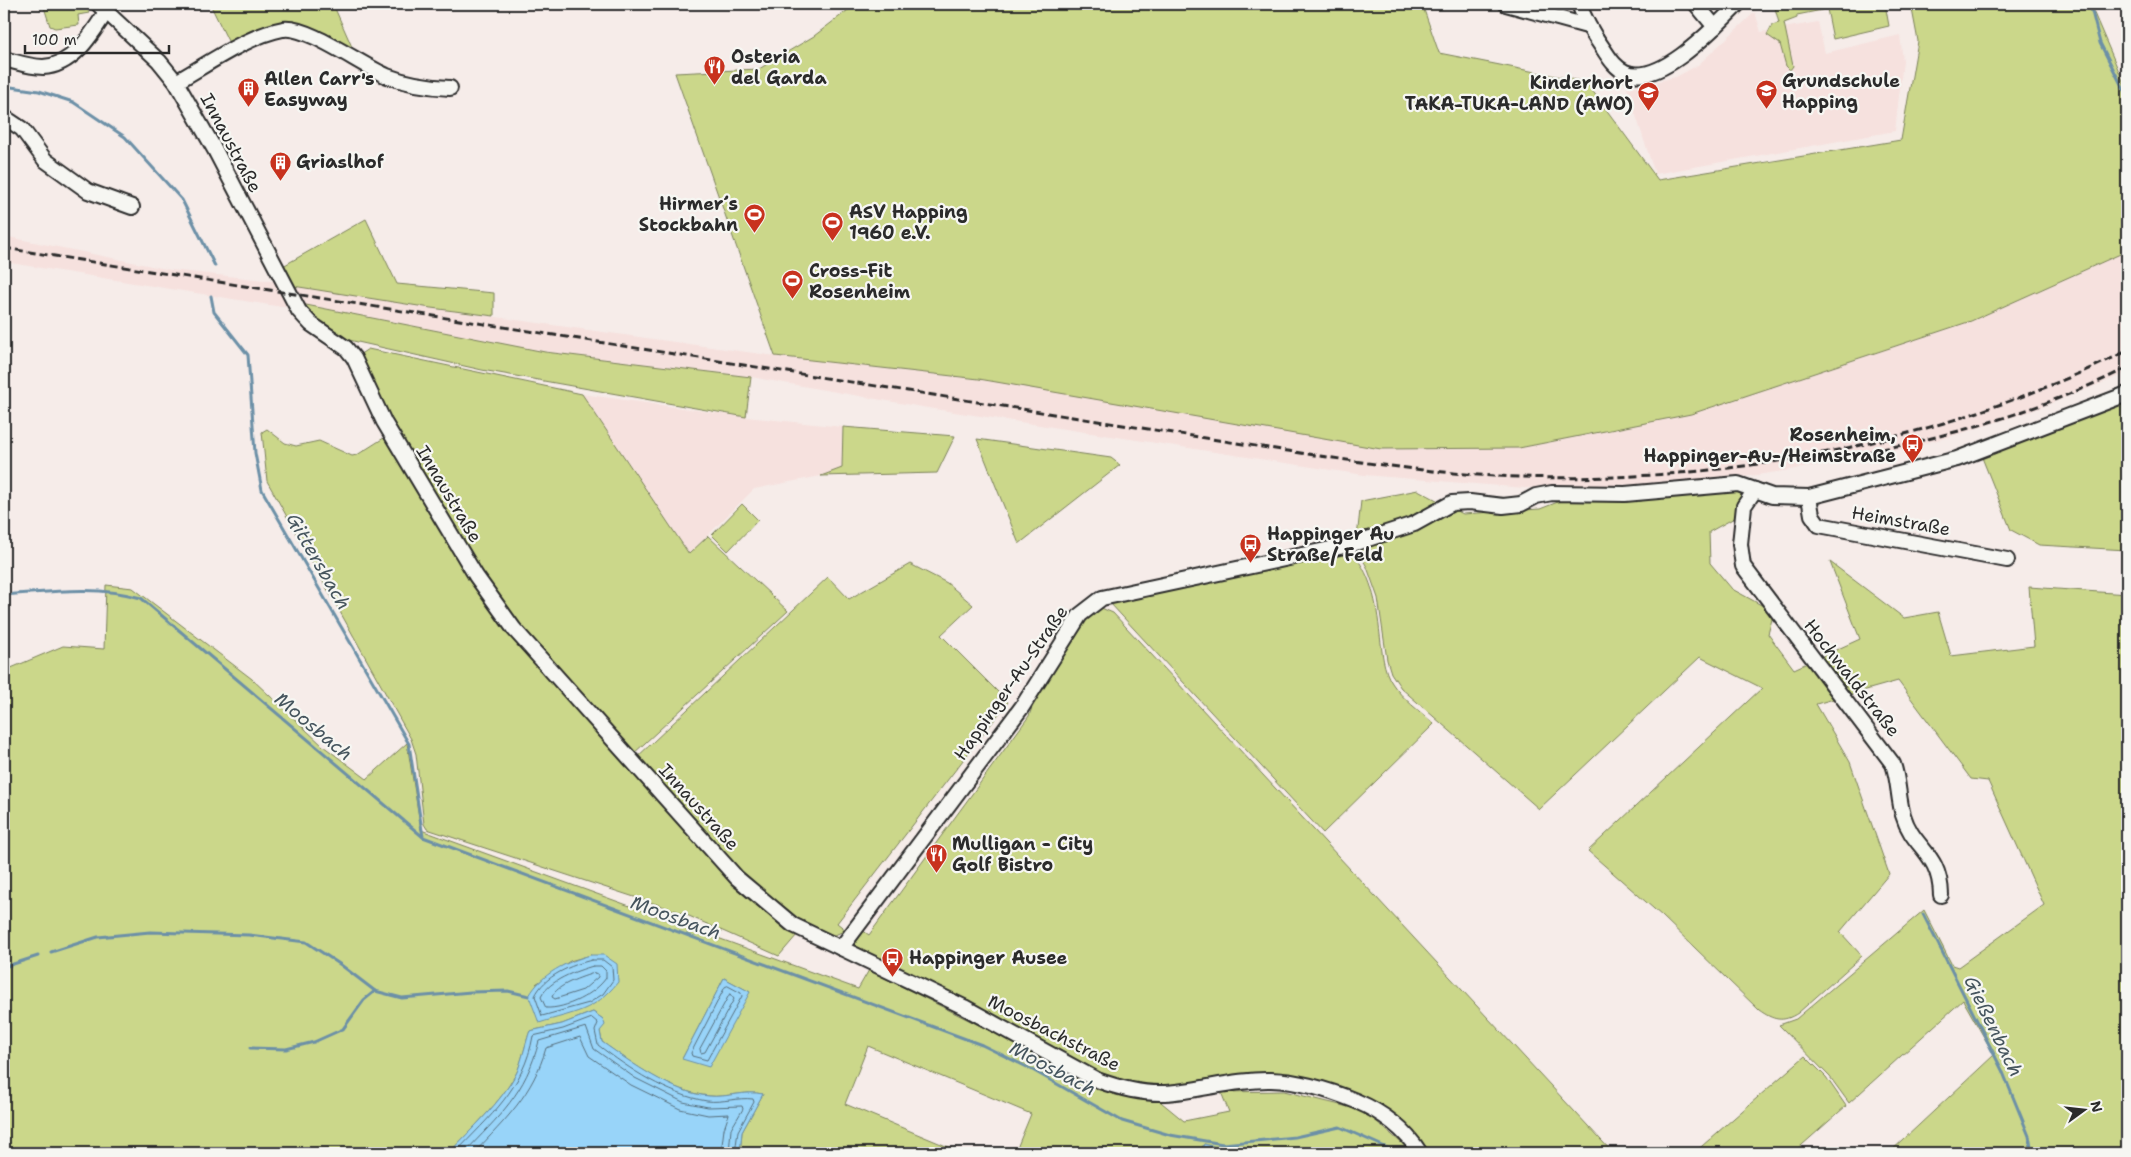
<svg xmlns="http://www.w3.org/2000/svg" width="2131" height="1157" viewBox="0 0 2131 1157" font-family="'Shantell Sans',sans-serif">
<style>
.built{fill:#f6e1de}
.green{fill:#cbd78a;stroke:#7b815a;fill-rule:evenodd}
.water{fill:#98d4f9;stroke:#6c90a7}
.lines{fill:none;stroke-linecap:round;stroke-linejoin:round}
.shore{stroke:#576f7d;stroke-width:1}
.stream{stroke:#6c90a7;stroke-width:3}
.minor-casing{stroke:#2b2b2b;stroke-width:18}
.minor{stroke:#f6f6f2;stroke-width:14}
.rail{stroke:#2b2b2b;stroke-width:3;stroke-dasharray:8 4;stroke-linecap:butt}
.labels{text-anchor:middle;stroke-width:4.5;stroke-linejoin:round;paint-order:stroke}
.poi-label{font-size:18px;font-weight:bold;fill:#2b2b2b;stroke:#f6f6f2;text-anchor:start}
.street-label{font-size:18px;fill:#2b2b2b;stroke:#f6f6f2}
.water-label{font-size:19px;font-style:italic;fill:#46555e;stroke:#f6f6f2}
</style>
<rect width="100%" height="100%" fill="#f6ece9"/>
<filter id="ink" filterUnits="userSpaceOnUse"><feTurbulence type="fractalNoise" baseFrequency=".02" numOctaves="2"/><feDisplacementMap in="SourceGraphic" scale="10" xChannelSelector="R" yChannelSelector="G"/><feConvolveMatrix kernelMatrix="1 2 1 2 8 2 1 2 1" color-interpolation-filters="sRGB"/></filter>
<g filter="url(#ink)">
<g class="built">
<polygon points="1755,12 1761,32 1818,22 1825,53 1900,35 1903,61 1895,131 1655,174 1627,88 1676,77 1698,65"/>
<polygon points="4,236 171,270 273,281 431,308 775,356 979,379 1519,448 1691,414 1971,321 2127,251 2127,373 2029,412 1949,437 1870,457 1751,476 1677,483 1525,488 1364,475 928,408 751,377 545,352 301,304 282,307 4,262"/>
<polygon points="582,394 746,417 843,427 842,469 821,476 754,489 689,554"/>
</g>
<g class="green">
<polygon points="43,4 87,4 89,13 78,15 79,25 55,28 50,26"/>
<polygon points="210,4 333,4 356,56 284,26 230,45"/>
<polygon points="856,4 1422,4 1439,53 1586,82 1658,180 1901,140 1918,41 1911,4 2090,4 2127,90 2127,251 1971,321 1691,414 1519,448 1381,449 979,379 775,356 675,73 759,69 814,36"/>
<polygon points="1774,4 1821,4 1822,10 1797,15 1797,18 1784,23 1793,66 1790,70 1786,66 1780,44 1767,35 1772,25 1779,23"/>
<polygon points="1826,4 1885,4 1889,26 1833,39"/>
<polygon points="366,219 397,284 494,293 494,316 431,308 293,286 283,266"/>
<polygon points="301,304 545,352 751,377 746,417 482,370 340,338 325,328"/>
<polygon points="368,349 582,394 689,554 708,536 788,611 632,755 513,621 403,449 359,355"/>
<polygon points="2127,399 2127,550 2039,545 2011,530 1981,455"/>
<polygon points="843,427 955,436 937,473 821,476 842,468"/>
<polygon points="267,429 285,443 296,446 319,441 352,456 357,455 387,436 475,580 797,935 779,956 680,912 427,829 424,824 416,754 411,739 267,481 262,432"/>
<polygon points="977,439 1111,458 1120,465 1019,544"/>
<path d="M1740 489 1741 502 1738 516 1709 532 1710 563 1732 589 1774 612 1768 634 1794 669 1860 639 1830 562 1904 618 1938 612 1951 656 2034 646 2029 587 2127 594V1153H1889L1994 1055 1963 1000 1849 1103 1830 1077 1779 1025 1796 1019 1924 910 1952 965 1958 967 2044 905 1988 781 1971 779 1898 681 1816 704 1850 762 1889 874 1840 932 1862 956 1798 1013C1783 1023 1773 1020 1759 1010L1662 916 1588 851 1762 688 1700 657 1539 809 1401 688 1391 673 1387 660 1378 598 1367 567 1356 547 1361 501 1418 490 1463 514 1540 509 1563 500Z"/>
<polygon points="742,504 758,520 728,551 712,535"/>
<path d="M1349 550C1371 570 1377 605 1380 635 1382 651 1383 670 1392 683 1402 699 1420 711 1434 724L1323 833 1110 603Z"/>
<polygon points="910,564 947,583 973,605 941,635 1008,702 837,923 846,930 835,935 826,935 800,925 754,889 635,759 828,577 849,599"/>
<path d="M106 585 133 588 252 679 323 746 367 779 407 743 421 830 858 989 869 970 1106 1089 1156 1098 1184 1121 1229 1112 1221 1092 1284 1091 1364 1111 1405 1146 1408 1153H1227L1228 1150 1204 1144 1200 1153H1015L1031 1114 868 1046 845 1104 963 1153H740L742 1132 763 1094C745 1090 726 1098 709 1096 670 1092 633 1064 602 1042L600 1031 603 1019 593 1012 562 1024 530 1031C528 1034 521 1065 516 1074 500 1104 472 1128 449 1153H4V671L63 646 104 649ZM591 955 536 984 570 961ZM724 978 750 992 682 1059Z"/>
<path d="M1099 607 1113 613 1613 1153H1423L1417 1142 1320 1085 1151 1088 1100 1077 856 948 854 943 862 930 869 935 1029 716C1043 675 1066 635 1099 607Z"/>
<polygon points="1805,1056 1826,1077 1846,1106 1793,1153 1694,1153"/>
</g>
<g class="water">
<path d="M591 955H604L617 964 618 982C594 1012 574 1012 539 1023L529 996C542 973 566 962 591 955Z"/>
<polygon points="724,978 750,992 709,1067 682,1059"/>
<path d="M593 1012 603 1019 605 1025 600 1031 602 1042C632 1063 672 1093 709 1096 727 1098 745 1090 763 1094L742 1132 740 1153H449C472 1128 500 1104 516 1074 521 1065 528 1034 530 1031L562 1024Z"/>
<polygon points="1204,1144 1228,1150 1227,1153 1200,1153"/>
</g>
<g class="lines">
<g class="shore">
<path d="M592 960H603L612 967 613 980 603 994 589 1003 542 1016 535 996C544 976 571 965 592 960Z"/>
<path d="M593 966H601L606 971V978C595 994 566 1009 546 1008L541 997C549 980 576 971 593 966Z"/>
<path d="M594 973 598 974V977L583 990 555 999 552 997C556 985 582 977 594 973Z"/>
<polygon points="728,986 741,993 742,996 707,1060 692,1056 691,1053 725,987"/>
<polygon points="730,994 734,999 705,1052 701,1053 700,1049"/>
<path d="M455 1153C490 1116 524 1088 533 1036L563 1029 592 1018 598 1023 595 1031 598 1045C629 1069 668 1095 707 1101 722 1103 738 1097 753 1099L754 1102 738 1131 735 1153"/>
<path d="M464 1153C499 1116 526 1093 539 1041L586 1027 594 1049 635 1078 683 1102 708 1107 742 1106 743 1109 731 1129 729 1153"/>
<path d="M474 1153C506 1119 533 1094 546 1048L580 1037 589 1056 631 1085 680 1109 708 1115 729 1114 724 1129 721 1153"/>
</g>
<g class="stream">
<polyline points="2090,4 2100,43 2127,96"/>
<polyline points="4,86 39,91 73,102 125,137 182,200 215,266"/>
<polyline points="211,296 214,312 248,355 255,453 262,490 409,744 423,837"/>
<path d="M4 595C49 592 97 585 141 598L423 837 982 1045 1029 1068 1122 1121 1170 1135 1223 1144 1295 1137 1340 1127 1392 1150 1394 1153"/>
<polyline points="1923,914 2002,1070 2029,1136 2032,1153"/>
<polyline points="51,952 98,937 150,932 249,935 306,942 341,965 375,991 402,998 471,992 508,991 529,996"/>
<polyline points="4,967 38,956"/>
<polyline points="250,1048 286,1049 314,1042 343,1029 364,1000 375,991"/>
</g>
<defs>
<g id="minor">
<path d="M98 4 159 61 176 82 215 150 299 311 311 324 346 348 354 358 384 422 476 576 514 629 737 878 793 925 964 1007 1097 1080C1119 1088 1141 1094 1165 1093 1200 1091 1235 1079 1271 1080 1300 1081 1329 1090 1356 1101 1382 1112 1405 1129 1420 1153"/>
<polyline points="1506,4 1587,26"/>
<path d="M1579 4C1585 21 1592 33 1602 47 1609 57 1614 67 1625 72 1659 88 1717 25 1738 4"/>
<polyline points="1696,4 1715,27"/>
<path d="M4 59C16 62 30 67 43 67 73 66 92 34 106 12"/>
<path d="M176 82C208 64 247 36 283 29 307 25 362 66 387 76 408 84 428 87 450 88"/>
<polyline points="4,117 22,129 45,160 88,191 132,207"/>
<path d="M1755 490 1744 506 1740 544 1743 566 1893 764C1899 781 1898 798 1903 815 1913 849 1940 852 1941 895"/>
<polyline points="1809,497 1812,515 1819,525 2007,560"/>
<polyline points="841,948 1022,707 1080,615 1102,598 1349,545 1414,524 1452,503 1470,502 1503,506 1521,504 1536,496 1552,493 1625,494 1738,484 1772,496 1809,497 1957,459 2127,394"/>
</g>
</defs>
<use href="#minor" class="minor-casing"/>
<use href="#minor" class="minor"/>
<g class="rail">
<path d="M4 248 1262 447C1340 459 1418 472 1496 476 1712 487 1932 447 2127 351"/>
<path d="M1822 460C1928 443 2030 416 2127 368"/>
</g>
</g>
</g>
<defs>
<symbol id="restaurant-pin" viewBox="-11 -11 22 30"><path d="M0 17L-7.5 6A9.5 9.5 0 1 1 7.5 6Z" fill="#c8321e" stroke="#f6f6f2"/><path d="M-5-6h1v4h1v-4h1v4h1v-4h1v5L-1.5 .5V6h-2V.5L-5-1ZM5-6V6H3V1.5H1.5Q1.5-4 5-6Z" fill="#fff"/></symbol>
<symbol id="building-pin" viewBox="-11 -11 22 30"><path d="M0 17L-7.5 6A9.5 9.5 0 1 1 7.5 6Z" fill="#c8321e" stroke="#f6f6f2"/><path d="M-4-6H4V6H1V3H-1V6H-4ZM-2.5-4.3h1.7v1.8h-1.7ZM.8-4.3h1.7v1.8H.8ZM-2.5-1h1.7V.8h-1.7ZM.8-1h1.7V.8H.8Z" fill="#fff"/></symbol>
<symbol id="school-pin" viewBox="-11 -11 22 30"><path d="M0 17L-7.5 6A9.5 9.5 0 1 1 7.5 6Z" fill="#c8321e" stroke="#f6f6f2"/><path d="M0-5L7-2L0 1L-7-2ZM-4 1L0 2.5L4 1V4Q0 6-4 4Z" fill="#fff"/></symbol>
<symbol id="stadium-pin" viewBox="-11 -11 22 30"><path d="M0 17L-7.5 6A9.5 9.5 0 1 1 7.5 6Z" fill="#c8321e" stroke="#f6f6f2"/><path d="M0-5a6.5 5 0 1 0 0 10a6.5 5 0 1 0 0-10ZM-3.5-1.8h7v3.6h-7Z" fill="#fff"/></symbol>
<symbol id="bus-pin" viewBox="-11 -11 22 30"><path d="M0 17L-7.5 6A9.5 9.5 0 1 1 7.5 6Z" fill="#c8321e" stroke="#f6f6f2"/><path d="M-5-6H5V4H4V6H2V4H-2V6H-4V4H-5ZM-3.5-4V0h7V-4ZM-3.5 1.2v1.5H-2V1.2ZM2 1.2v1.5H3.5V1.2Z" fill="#fff"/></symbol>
</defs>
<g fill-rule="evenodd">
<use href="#restaurant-pin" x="702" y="54" width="25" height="34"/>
<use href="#building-pin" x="236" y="76" width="25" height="34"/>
<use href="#school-pin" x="1754" y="78" width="25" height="34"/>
<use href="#school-pin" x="1636" y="80" width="25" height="34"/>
<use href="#building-pin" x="268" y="150" width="25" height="34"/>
<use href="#stadium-pin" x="742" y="202" width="25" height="34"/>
<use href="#stadium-pin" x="820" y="210" width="25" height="34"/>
<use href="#stadium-pin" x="780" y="268" width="25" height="34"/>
<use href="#bus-pin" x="1900" y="432" width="25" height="34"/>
<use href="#bus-pin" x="1238" y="532" width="25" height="34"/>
<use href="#restaurant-pin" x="924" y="842" width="25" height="34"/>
<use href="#bus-pin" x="880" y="946" width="25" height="34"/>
</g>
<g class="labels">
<g class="poi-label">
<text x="731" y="63">Osteria<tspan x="731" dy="21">del Garda</tspan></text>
<text x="264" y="85">Allen Carr's<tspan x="264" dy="21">Easyway</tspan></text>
<text x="1782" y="87">Grundschule<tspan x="1782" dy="21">Happing</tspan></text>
<text x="1633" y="89" text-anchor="end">Kinderhort<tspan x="1633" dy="21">TAKA-TUKA-LAND (AWO)</tspan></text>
<text x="296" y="168">Griaslhof</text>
<text x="738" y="210" text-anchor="end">Hirmer´s<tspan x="738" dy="21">Stockbahn</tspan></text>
<text x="849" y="218">ASV Happing<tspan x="849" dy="21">1960 e.V.</tspan></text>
<text x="809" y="277">Cross-Fit<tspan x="809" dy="21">Rosenheim</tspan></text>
<text x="1896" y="441" text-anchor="end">Rosenheim,<tspan x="1896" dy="21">Happinger-Au-/Heimstraße</tspan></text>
<text x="1267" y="540">Happinger Au<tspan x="1267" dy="21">Straße/ Feld</tspan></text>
<text x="952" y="850">Mulligan - City<tspan x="952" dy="21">Golf Bistro</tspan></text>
<text x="909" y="964">Happinger Ausee</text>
</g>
<g class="street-label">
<text transform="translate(231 143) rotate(62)" y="6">Innaustraße</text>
<text transform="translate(449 494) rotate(59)" y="6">Innaustraße</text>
<text transform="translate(1901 521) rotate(10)" y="6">Heimstraße</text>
<text transform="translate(1852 678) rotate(52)" y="6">Hochwaldstraße</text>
<text transform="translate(1011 683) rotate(-55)" y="6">Happinger-Au-Straße</text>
<text transform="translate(699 807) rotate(48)" y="6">Innaustraße</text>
<text transform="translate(1054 1033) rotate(27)" y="6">Moosbachstraße</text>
</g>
<g class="water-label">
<text transform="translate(319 561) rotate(60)" y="7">Gittersbach</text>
<text transform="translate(314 726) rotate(40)" y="7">Moosbach</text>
<text transform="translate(676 917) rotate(20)" y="7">Moosbach</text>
<text transform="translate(1994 1026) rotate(64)" y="7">Gießenbach</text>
<text transform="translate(1053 1068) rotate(28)" y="7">Moosbach</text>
</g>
</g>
<rect width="2131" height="1157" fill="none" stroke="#f6f6f2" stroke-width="20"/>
<rect x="10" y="10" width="2111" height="1137" fill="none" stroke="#2b2b2b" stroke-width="2" filter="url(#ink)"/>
<g transform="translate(2084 1110) rotate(75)" stroke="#f6f6f2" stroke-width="4" paint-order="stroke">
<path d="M0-4L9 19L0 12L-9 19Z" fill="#2b2b2b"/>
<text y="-8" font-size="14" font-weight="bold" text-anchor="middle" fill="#2b2b2b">N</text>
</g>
<path d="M25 45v8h144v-8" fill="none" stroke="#2b2b2b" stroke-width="2.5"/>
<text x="32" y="45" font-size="15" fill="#2b2b2b" stroke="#f6f6f2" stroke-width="4" paint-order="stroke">100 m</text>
</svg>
